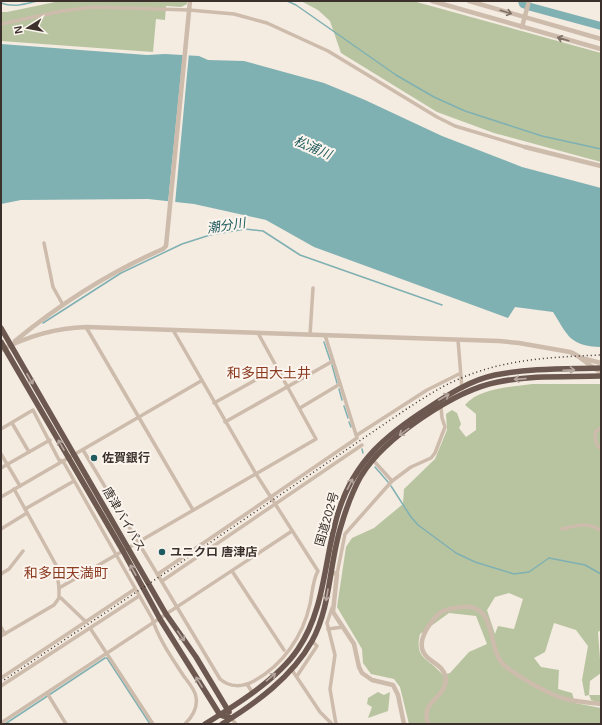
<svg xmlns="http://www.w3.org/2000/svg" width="602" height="725" viewBox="0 0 602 725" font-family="Helvetica,'Noto Sans JP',sans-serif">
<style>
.green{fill:#b8c4a0;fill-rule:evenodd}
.water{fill:#7fb0b2}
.pier{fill:#f4ebe1}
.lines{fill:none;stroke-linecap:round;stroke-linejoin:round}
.stream{stroke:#7fb0b2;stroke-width:1.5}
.river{stroke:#7fb0b2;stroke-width:8}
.minor{stroke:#cdbbac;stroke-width:3.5}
.tertiary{stroke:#cdbbac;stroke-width:4.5}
.trunk{stroke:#6c584f;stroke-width:5.5}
.rail{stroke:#3b302b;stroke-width:1.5;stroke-dasharray:1 3;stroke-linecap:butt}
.oneway{stroke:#7d6f65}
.oneway2{stroke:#b4a69e}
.poi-dot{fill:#1f5a5e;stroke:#fbf5ee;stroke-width:1.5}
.labels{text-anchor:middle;stroke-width:4;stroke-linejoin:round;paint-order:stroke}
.poi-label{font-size:12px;font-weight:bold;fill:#3b302b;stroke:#fbf5ee;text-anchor:start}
.street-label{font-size:12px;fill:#3b302b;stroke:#fbf5ee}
.water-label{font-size:13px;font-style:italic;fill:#1f5a5e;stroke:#fbf5ee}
.quarter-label{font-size:14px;fill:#8c3b22;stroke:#fbf5ee}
</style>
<rect width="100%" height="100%" fill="#f4ebe1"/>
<g class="green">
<polygon points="60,1 187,1 187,4 181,7 166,6 165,20 156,19 153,52 1,41 1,12 7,12"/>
<polygon points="301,1 413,1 601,53 601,162 494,133 437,112 341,53 330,21 318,10"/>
<path d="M532 384H601V630L598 632 601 673 590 681 589 695H601V703L591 700 589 695 585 696 582 680 588 646 576 630 554 623 545 652 534 658 541 667 559 670 558 689 572 693 575 703 601 708V724H409L400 687 394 679 371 674 363 663 362 649 337 607 346 547 352 538 374 528 403 504 404 489 435 459 447 430 446 414 452 410 457 413 461 424 459 428 466 437 476 430V414L465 405C479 388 511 387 532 384ZM509 593 523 599 514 629 498 626 495 634 487 610 495 597ZM449 613 476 616 487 644 469 652 450 673 443 675C429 658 414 660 420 634Z"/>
<polygon points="378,692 384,695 390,692 388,711 368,718 372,707 367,704 368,698"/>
</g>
<path class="water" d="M1 44 147 55 165 54 199 56 208 60 244 61 324 83 365 100 442 136 522 167 601 188V347C570 346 568 336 553 312L515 307 508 318 314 247 266 220 194 204 148 199 21 200 1 204Z"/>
<polygon class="pier" points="183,53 189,53 175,204 168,203"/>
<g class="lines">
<g class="stream">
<polyline points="287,1 296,5 396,75 434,97 465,111 542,136 601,149"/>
<path d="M1 3C14 8 25 4 37 1"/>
<polyline points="43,323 121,273 182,244 210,235 245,229 263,231 300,255 442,305"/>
<polyline points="324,342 330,360"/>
<polyline points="332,365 337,383"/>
<polyline points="339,389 342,400"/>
<polyline points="344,406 348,418"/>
<polyline points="349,422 351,427"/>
<polyline points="362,449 363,453"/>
<polyline points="375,467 388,482"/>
<polyline points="391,486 411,517 418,525 456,553 475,562 514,574 529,572 549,558 585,565 601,574"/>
<polyline points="5,724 105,658 107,658 150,724"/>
</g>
<polyline class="river" points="522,1 523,4 531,7 601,26"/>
<g class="minor">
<polyline points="1,24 62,11 94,7 189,10 234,14 267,23 328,51 437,117 455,126 525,147"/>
<polyline points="44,243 53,287 63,305"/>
<polyline points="86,327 193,510"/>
<polyline points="310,335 313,288"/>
<polyline points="458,340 462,389"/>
<polyline points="214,403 277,368"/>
<polyline points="300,408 340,384"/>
<polyline points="225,422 333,361"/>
<polyline points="12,423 29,452"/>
<path d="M601 428 596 431C594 438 595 444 601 449"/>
<path d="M1 429 33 410 59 460 63 461 152 618C158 638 172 658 183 675 187 681 195 689 196 697 198 708 193 716 185 724"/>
<polyline points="357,435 427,390 459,374"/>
<path d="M83 450 220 679C230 688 243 687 254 681 283 665 303 636 310 604 312 594 313 579 318 571L256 474 173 330"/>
<polyline points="1,454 20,486"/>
<polyline points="373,460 392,481"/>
<polyline points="1,468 50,440"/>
<polyline points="1,497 201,381"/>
<polyline points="25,509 74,481"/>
<polyline points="1,529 27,513"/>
<path d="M562 529C575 526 589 521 601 531"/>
<polyline points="232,571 284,650"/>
<polyline points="1,574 9,569 23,551"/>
<polyline points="158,574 357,438 325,335"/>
<polyline points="337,574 345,534 392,481 411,467 431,458 435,453 445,427 442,418 441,407"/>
<polyline points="162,581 362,445"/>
<polyline points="59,588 316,439 258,333"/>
<polyline points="59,598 61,598 86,622"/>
<polyline points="332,608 327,623 335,655 330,689 336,724"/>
<polyline points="1,627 5,634"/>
<polyline points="90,628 153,724"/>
<polyline points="328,629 343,627"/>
<polyline points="1,636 54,605 59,598 59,588 56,565 14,489"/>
<polyline points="292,670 320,712 332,724"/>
<polyline points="297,676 317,646 312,641"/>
<polyline points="1,678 135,589"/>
<polyline points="247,684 252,692"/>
<polyline points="1,686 139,596"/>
<polyline points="47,693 66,724"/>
<polyline points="231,718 236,724"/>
<polyline points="1,723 292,531"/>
</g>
<g class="tertiary">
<polyline points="432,1 601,49"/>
<polyline points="469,1 601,39"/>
<polyline points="522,27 529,1"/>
<polyline points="525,147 601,166"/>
<path d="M15 341C60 304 110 272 163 249L166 246 190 1"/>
<path d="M1 350C28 336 55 328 86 327L499 341 519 343 570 352C582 356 589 367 601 372"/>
<polyline points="581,358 601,363"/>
<polyline points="331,572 337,574 333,612 354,644 359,667 362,673 372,680 393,685 398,695 404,724"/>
<path d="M428 724C420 700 446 699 446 678 443 666 436 665 428 658 412 644 430 622 441 612 447 609 454 608 461 607 498 602 486 648 504 665 514 674 548 694 562 698 574 702 588 702 601 704"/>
</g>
<g class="trunk">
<polyline points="1,328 166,614 196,657 229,712"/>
<polyline points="1,342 123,551 160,619 220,715 231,718"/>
<path d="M205 724C236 705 278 679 298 649 326 608 324 556 339 510 355 461 386 435 428 408 449 394 471 380 495 375 530 368 566 369 601 368"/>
<path d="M222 724C256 703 292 677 312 641 331 606 329 564 341 526 346 509 352 492 361 476 384 438 455 390 498 382 532 375 567 377 601 376"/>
</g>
<path class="rail" d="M1 682 171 569 411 406C427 396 442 386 459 379 504 359 553 357 601 355"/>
</g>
<defs><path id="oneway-shaft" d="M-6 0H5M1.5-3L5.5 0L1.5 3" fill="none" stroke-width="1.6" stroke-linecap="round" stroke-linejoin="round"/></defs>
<g class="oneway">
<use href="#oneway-shaft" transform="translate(506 12) rotate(17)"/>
<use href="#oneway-shaft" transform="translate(563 39) rotate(-164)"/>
</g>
<g class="oneway2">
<use href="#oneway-shaft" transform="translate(569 370) rotate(-2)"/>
<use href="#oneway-shaft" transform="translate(30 379) rotate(60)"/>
<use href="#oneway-shaft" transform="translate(520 379) rotate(176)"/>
<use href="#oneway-shaft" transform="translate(444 397) rotate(-30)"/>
<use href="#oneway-shaft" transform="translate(404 432) rotate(144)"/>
<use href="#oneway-shaft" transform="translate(61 445) rotate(-120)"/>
<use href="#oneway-shaft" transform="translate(350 484) rotate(-63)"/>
<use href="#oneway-shaft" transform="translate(133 570) rotate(-119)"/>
<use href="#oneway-shaft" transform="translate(327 595) rotate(100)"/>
<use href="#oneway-shaft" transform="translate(181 636) rotate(55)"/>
<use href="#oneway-shaft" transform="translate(271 677) rotate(-40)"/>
<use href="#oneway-shaft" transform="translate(199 682) rotate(-122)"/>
</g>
<g class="poi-dot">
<circle cx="94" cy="458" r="4"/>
<circle cx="162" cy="552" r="4"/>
</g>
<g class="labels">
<g class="poi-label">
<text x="102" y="462">佐賀銀行</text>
<text x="170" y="556">ユニクロ 唐津店</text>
</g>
<g class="street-label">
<text transform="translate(124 519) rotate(60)" y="4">唐津バイパス</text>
<text transform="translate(327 519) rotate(-74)" y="4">国道202号</text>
</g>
<g class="water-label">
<text transform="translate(313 147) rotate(23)" y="5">松浦川</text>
<text transform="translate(226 225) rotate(-9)" y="5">潮分川</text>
</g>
<g class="quarter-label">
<text x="269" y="378">和多田大土井</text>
<text x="66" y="578">和多田天満町</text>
</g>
</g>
<rect width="602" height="725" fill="none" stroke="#3b302b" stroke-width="4"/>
<g transform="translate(28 28) rotate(259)" stroke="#fbf5ee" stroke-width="3" paint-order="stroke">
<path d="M0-3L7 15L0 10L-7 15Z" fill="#3b302b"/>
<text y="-6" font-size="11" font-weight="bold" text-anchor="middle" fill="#3b302b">N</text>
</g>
</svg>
